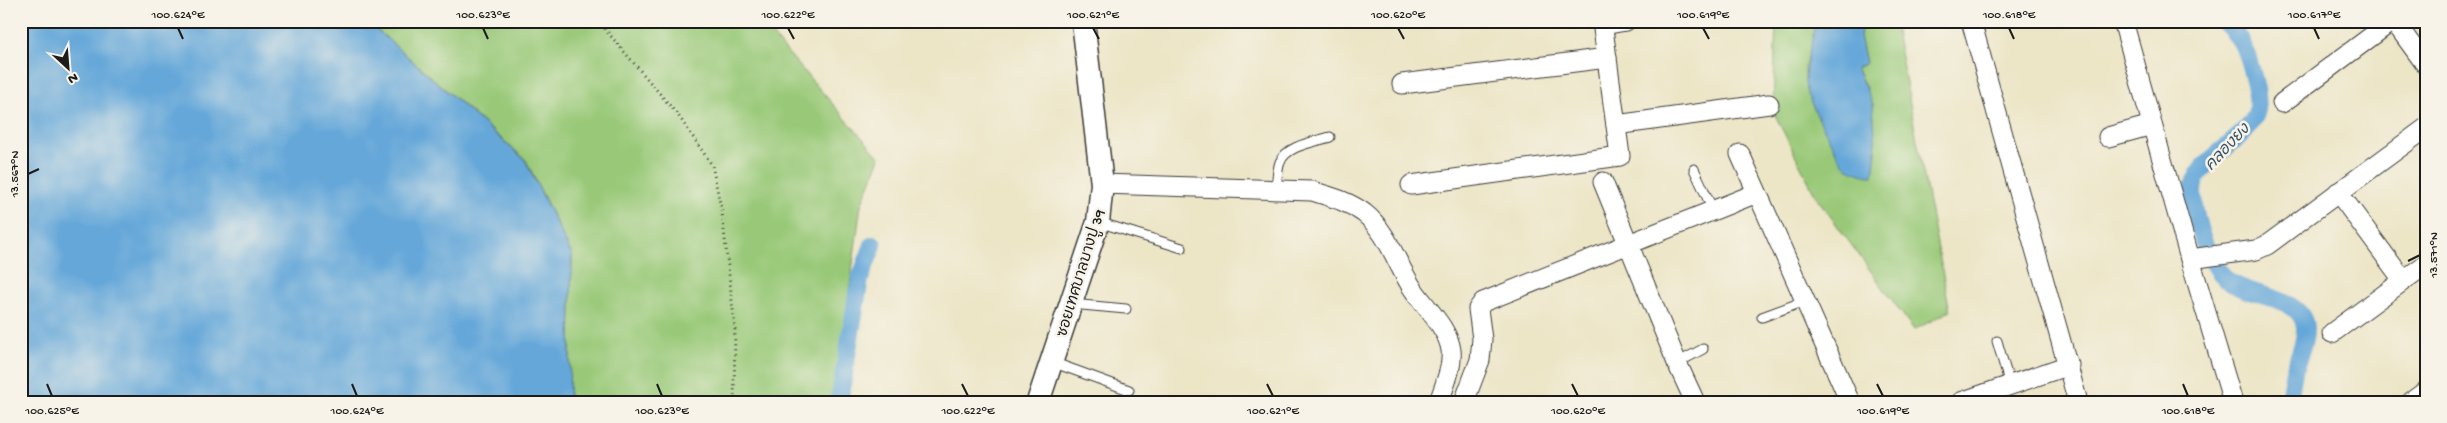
<svg xmlns="http://www.w3.org/2000/svg" width="2447" height="423" viewBox="0 0 2447 423" font-family="'Gochi Hand','Playpen Sans Thai',sans-serif">
<style>
.green{fill:#99c978;stroke:#5a724a}
.water{fill:#65a7d9;stroke:#40627a}
.lines{fill:none;stroke-linecap:round;stroke-linejoin:round}
.canal{stroke:#65a7d9;stroke-width:18}
.service-casing{stroke:#3b3a36;stroke-width:11}
.minor-casing{stroke:#3b3a36;stroke-width:21}
.tertiary-casing{stroke:#3b3a36;stroke-width:25}
.path{stroke:#3b3a36;stroke-width:3;stroke-dasharray:1 4;stroke-linecap:butt}
.service{stroke:#fff;stroke-width:9}
.minor{stroke:#fff;stroke-width:19}
.tertiary{stroke:#fff;stroke-width:22}
.ticks{fill:none;stroke:#1c1c1c;stroke-width:2}
.labels{text-anchor:middle;stroke-width:5;stroke-linejoin:round;paint-order:stroke}
.street-label{font-size:15px;fill:#1c1c1c;stroke:#f7f3e8}
.water-label{font-size:16px;font-style:italic;fill:#395468;stroke:#f7f3e8}
.neatline{fill:none;stroke:#1c1c1c;stroke-width:2}
.ticks-label{font-size:12px;text-anchor:middle;fill:#1c1c1c}
</style>
<rect width="100%" height="100%" fill="#f7f3e8"/>
<filter id="ink" filterUnits="userSpaceOnUse"><feTurbulence type="fractalNoise" baseFrequency=".02" numOctaves="2"/><feDisplacementMap in="SourceGraphic" scale="10" xChannelSelector="R" yChannelSelector="G"/><feConvolveMatrix kernelMatrix="1 2 1 2 8 2 1 2 1" color-interpolation-filters="sRGB"/></filter>
<filter id="wash" filterUnits="userSpaceOnUse"><feTurbulence type="fractalNoise" baseFrequency=".0096" numOctaves="4" result="noise"/><feDisplacementMap in="SourceGraphic" scale="20" xChannelSelector="R" yChannelSelector="G"/><feGaussianBlur stdDeviation="1.12" result="paint"/><feColorMatrix in="noise" values="0 0 0 0 0 0 0 0 0 0 0 0 0 0 0 0 0 1.4 0 .05"/><feComposite in="paint" operator="in"/></filter>
<g filter="url(#wash)">
<rect width="100%" height="100%" fill="#ece5c6"/>
<g class="green">
<polygon points="367,21 760,21 880,158 861,205 834,402 569,402 572,255 526,160"/>
<polygon points="1776,21 1814,21 1815,35 1805,66 1806,90 1843,163 1867,90 1856,68 1866,63 1860,36 1862,21 1894,21 1950,311 1914,330 1817,198 1773,111"/>
</g>
<g class="water">
<polygon points="21,21 367,21 525,160 572,255 569,402 21,402"/>
<path d="M1814 21H1862L1860 36 1866 63 1856 68 1873 104 1876 153 1873 176C1863 176 1849 171 1842 162 1837 156 1807 97 1806 90 1801 66 1815 45 1814 21Z"/>
</g>
<g class="lines">
<g class="canal">
<path d="M2223 21C2243 39 2245 48 2252 72 2255 85 2259 97 2257 110 2250 143 2190 158 2193 195 2195 222 2206 259 2226 279 2246 298 2303 294 2305 328 2306 343 2297 358 2294 372 2292 382 2290 392 2289 402"/>
<polyline points="839,402 860,279 873,245"/>
</g>
</g>
</g>
<g filter="url(#ink)">
<g class="lines">
<defs>
<g id="service">
<polyline points="1694,169 1713,210"/>
<path d="M1276 190C1277 181 1277 170 1280 162 1287 145 1315 142 1330 137"/>
<polyline points="1098,222 1182,248"/>
<polyline points="1071,304 1126,309"/>
<polyline points="1762,317 1805,301"/>
<polyline points="1997,341 2010,385"/>
<polyline points="1052,362 1129,390"/>
<polyline points="1677,363 1703,349"/>
</g>
<g id="minor">
<polyline points="1971,21 2078,402"/>
<polyline points="2123,21 2190,259 2233,402"/>
<polyline points="2394,21 2426,65"/>
<polyline points="1603,25 1626,21"/>
<polyline points="1402,84 1607,58"/>
<polyline points="2282,103 2392,21"/>
<polyline points="1616,125 1769,104"/>
<polyline points="2108,137 2152,125"/>
<polyline points="1740,154 1850,402"/>
<polyline points="1603,182 1677,363 1695,402"/>
<path d="M1102 184 1312 191C1331 197 1348 201 1364 213 1388 232 1397 265 1413 289 1425 307 1448 328 1451 350 1453 367 1444 386 1439 402"/>
<polyline points="1411,185 1620,156 1602,21"/>
<polyline points="2338,192 2403,280"/>
<polyline points="2190,259 2256,250 2267,245 2426,128"/>
<polyline points="2332,333 2426,264"/>
<polyline points="1464,402 1480,360 1482,339 1478,309 1483,302 1757,193"/>
<polyline points="1961,402 2069,365"/>
<polyline points="2411,402 2426,391"/>
</g>
<polyline id="tertiary" points="1038,402 1098,222 1102,184 1083,21"/>
</defs>
<use href="#service" class="service-casing"/>
<use href="#minor" class="minor-casing"/>
<use href="#tertiary" class="tertiary-casing"/>
<polyline class="path" points="598,21 678,115 712,165 722,213 735,327 734,402"/>
<use href="#service" class="service"/>
<use href="#minor" class="minor"/>
<use href="#tertiary" class="tertiary"/>
</g>
</g>
<path class="ticks" d="M178 28 183 39M483 28 488 39M788 28 794 39M1093 28 1099 39M1398 28 1404 39M1703 28 1709 39M2009 28 2014 39M2314 28 2319 39M28 174 39 169M2408 261 2420 255M47 384 52 396M352 384 357 396M657 384 662 396M962 384 968 396M1267 384 1273 396M1572 384 1578 396M1877 384 1883 396M2183 384 2188 396"/>
<g class="labels">
<g class="street-label">
<text transform="translate(1080 273) rotate(-73)" y="5">ซอยเทศบาลบางปู 39</text>
</g>
<g class="water-label">
<text transform="translate(2226 146) rotate(-47)" y="6">คลองยง</text>
</g>
</g>
<rect width="2447" height="423" fill="none" stroke="#f7f3e8" stroke-width="55"/>
<g transform="translate(68 68) rotate(154)" stroke="#f7f3e8" stroke-width="4" paint-order="stroke">
<path d="M0-4L9 19L0 12L-9 19Z" fill="#1c1c1c"/>
<text y="-8" font-size="14" font-weight="bold" text-anchor="middle" fill="#1c1c1c">N</text>
</g>
<rect x="28" y="28" width="2392" height="368" class="neatline"/>
<g class="ticks-label">
<text x="178" y="18">100.624°E</text>
<text x="483" y="18">100.623°E</text>
<text x="788" y="18">100.622°E</text>
<text x="1093" y="18">100.621°E</text>
<text x="1398" y="18">100.620°E</text>
<text x="1703" y="18">100.619°E</text>
<text x="2009" y="18">100.618°E</text>
<text x="2314" y="18">100.617°E</text>
<text transform="translate(14 174) rotate(-90)" y="4">13.567°N</text>
<text transform="translate(2433 255) rotate(-90)" y="4">13.571°N</text>
<text x="52" y="414">100.625°E</text>
<text x="357" y="414">100.624°E</text>
<text x="662" y="414">100.623°E</text>
<text x="968" y="414">100.622°E</text>
<text x="1273" y="414">100.621°E</text>
<text x="1578" y="414">100.620°E</text>
<text x="1883" y="414">100.619°E</text>
<text x="2188" y="414">100.618°E</text>
</g>
</svg>
